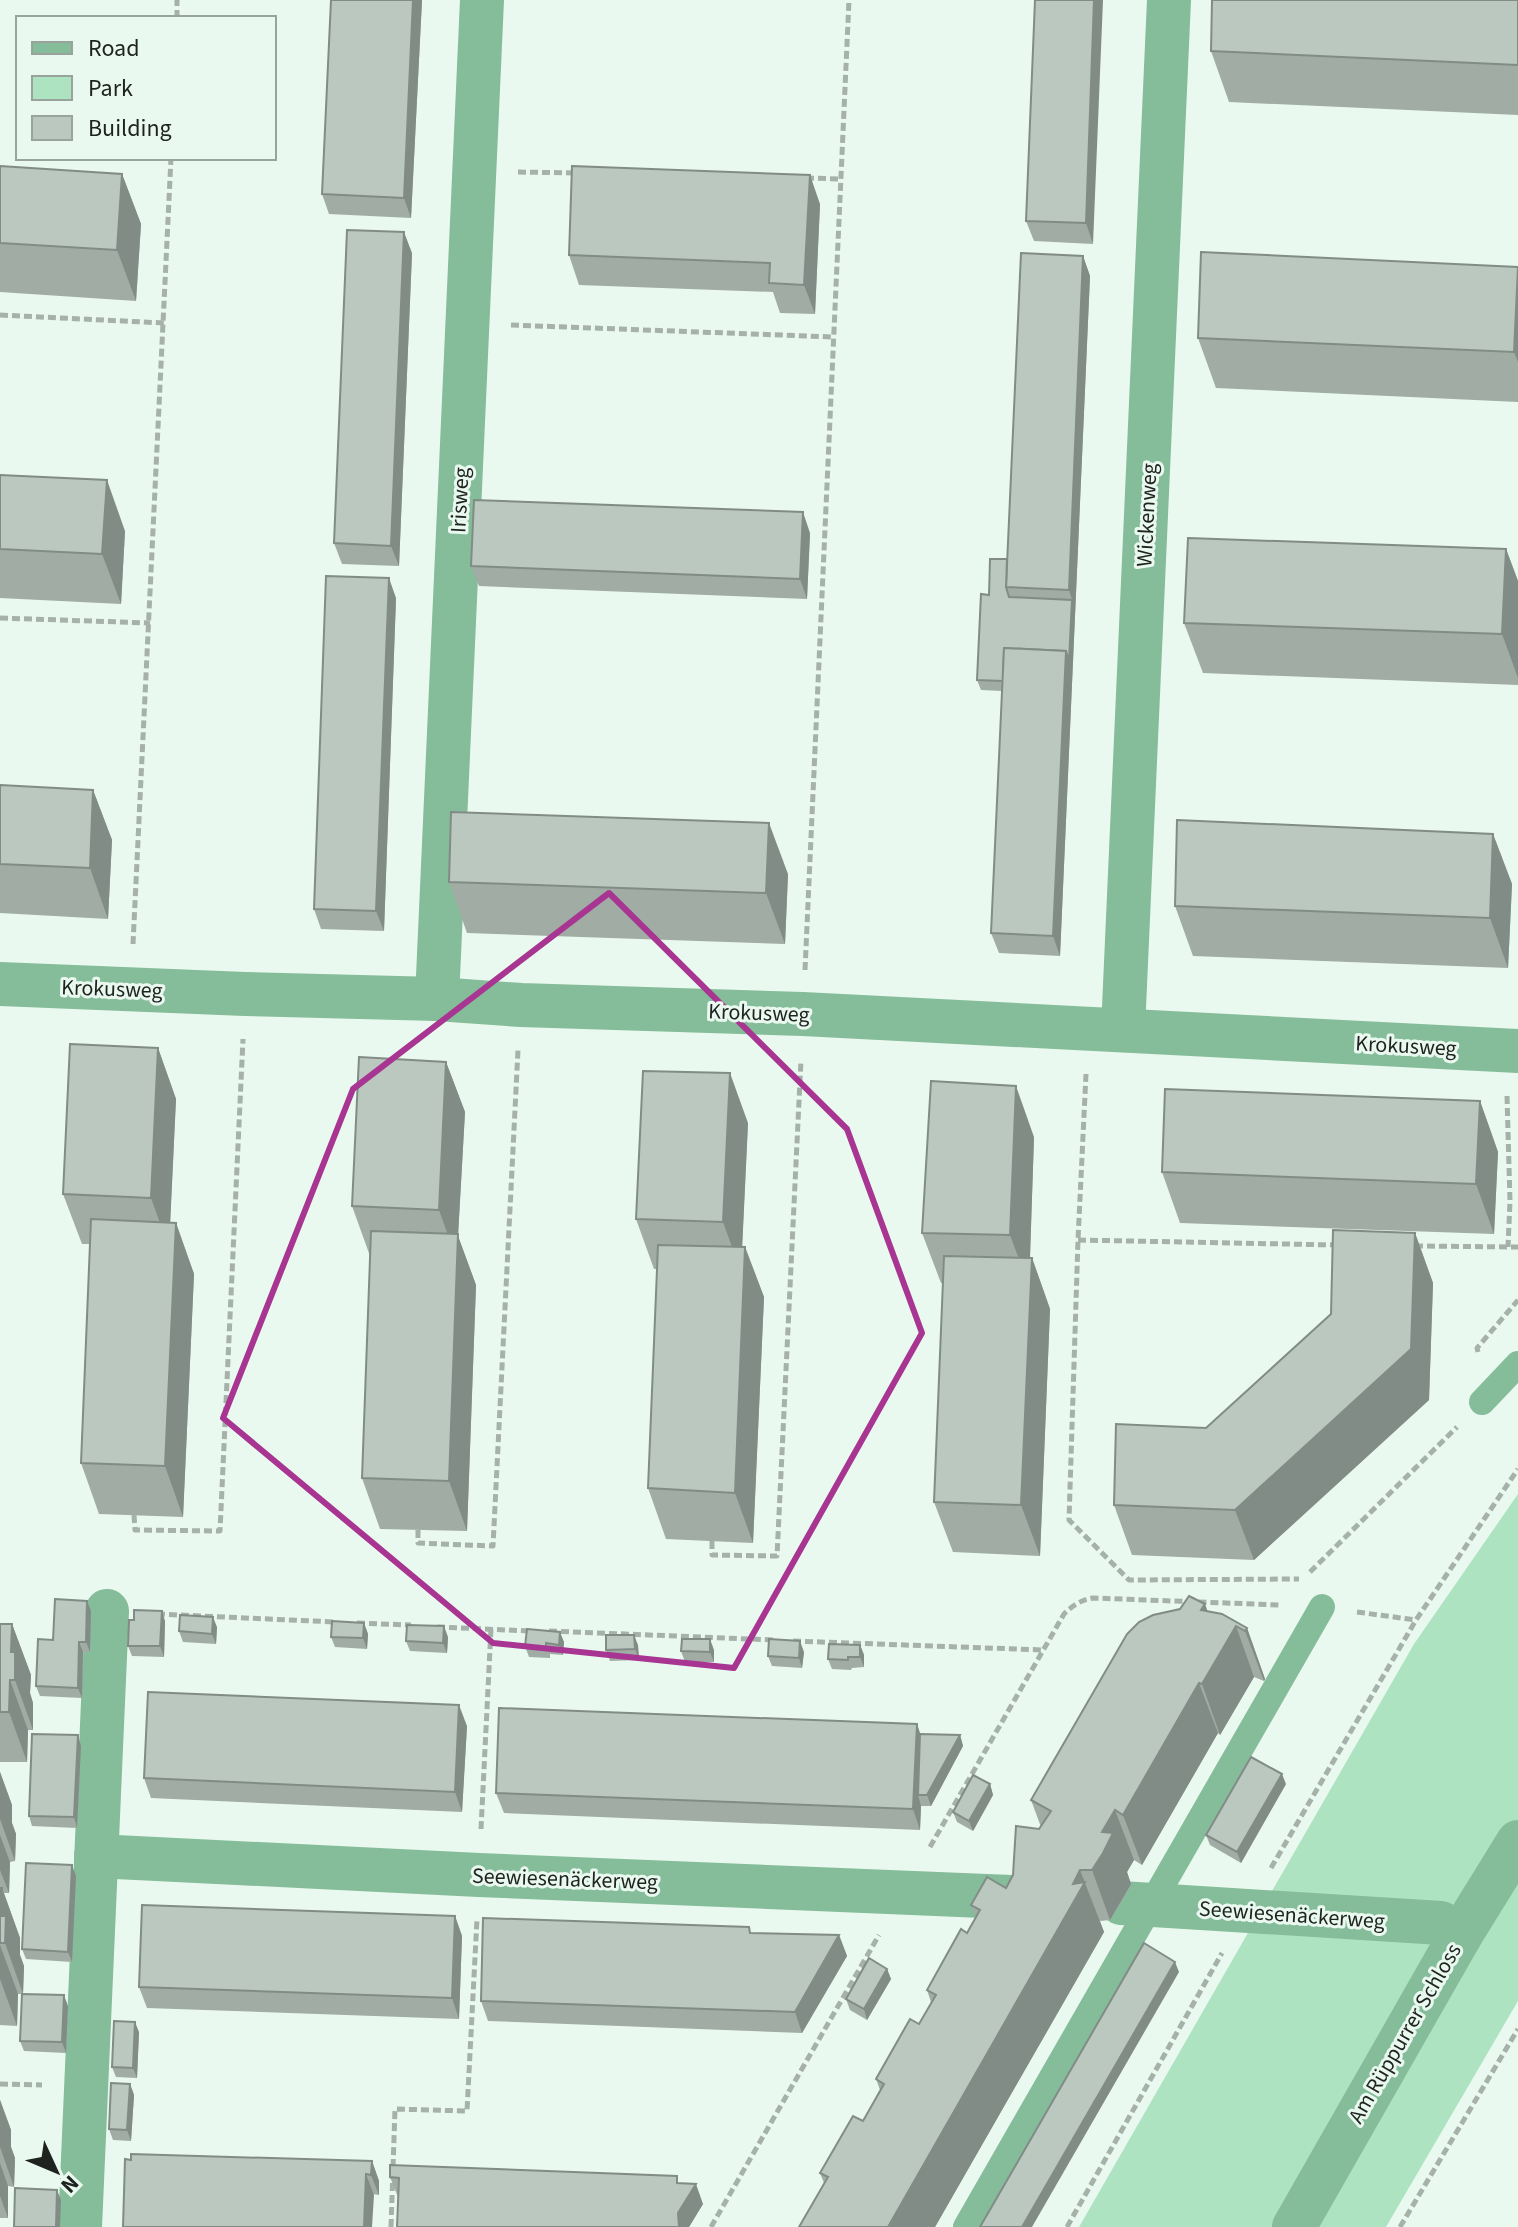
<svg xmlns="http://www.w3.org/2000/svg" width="1518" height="2227" viewBox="0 0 1518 2227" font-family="'Source Sans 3',sans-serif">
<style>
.green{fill:#aee3c1}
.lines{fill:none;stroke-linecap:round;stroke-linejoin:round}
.path{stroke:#a5b1a9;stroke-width:5;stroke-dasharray:8 4;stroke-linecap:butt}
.service{stroke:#85bc99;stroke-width:26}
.minor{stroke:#85bc99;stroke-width:44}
.wall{fill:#a0aca4}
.shaded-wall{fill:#828c86}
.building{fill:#bac8bf;stroke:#828c86;stroke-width:2}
.marked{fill:none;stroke:#a73591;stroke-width:6;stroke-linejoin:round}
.labels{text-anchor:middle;stroke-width:6;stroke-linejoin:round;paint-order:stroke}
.street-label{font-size:22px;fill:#1e231f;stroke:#eaf9ef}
</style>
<rect width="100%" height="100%" fill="#eaf9ef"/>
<polygon class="green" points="1518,1494 1518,2001 1386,2227 1079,2227 1414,1644"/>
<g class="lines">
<g class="path">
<polyline points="177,18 177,0"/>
<polyline points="518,172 576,173"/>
<polyline points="806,178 841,179"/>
<polyline points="0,315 164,323"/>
<polyline points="511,325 834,337"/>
<polyline points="0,618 150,623"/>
<polyline points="133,944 171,158"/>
<polyline points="805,970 849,0"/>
<polyline points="1086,1074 1078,1240 1069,1520 1129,1580 1299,1579"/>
<polyline points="1507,1096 1510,1201 1508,1247"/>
<polyline points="1078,1240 1337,1245"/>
<polyline points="1415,1246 1518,1247"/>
<polyline points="1478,1352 1477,1348 1518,1300"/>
<polyline points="134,1515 135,1530 220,1531 243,1039"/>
<polyline points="418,1530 418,1543 493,1546 518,1050"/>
<polyline points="712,1541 712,1555 777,1556 801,1060"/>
<polyline points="1310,1572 1457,1427"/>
<polyline points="1357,1612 1416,1620"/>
<polyline points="157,1614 335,1622"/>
<polyline points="357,1623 411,1625"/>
<polyline points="437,1627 531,1631"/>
<polyline points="549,1631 775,1640"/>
<polyline points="793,1641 1044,1650"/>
<polyline points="481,1829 491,1629"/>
<path d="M930 1847 1064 1614C1073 1605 1081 1600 1093 1598L1280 1605"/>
<polyline points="1271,1868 1416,1620 1518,1469"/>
<polyline points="0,2084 42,2085"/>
<polyline points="391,2227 395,2109 467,2111 477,1919"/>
<polyline points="711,2227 879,1935"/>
<polyline points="1067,2227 1222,1953"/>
<polyline points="1400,2227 1518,2029"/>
</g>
<g class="service">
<polyline points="1482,1402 1518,1364"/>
<polyline points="966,2227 1322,1607"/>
</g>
<g class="minor">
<polyline points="0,984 245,994 437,999 521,1005 803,1014 1518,1051"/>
<polyline points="437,999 482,0"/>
<polyline points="1123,1030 1169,0"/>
<polyline points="96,1856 479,1875 1033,1898"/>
<polyline points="1121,1903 1441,1923 1460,1936"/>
<polyline points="80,2227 107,1611"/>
<polyline points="1294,2227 1460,1936 1518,1842"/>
</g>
</g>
<g class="wall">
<polygon points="422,0 411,218 329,214 322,194"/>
<polygon points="1035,0 1093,244 1034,241 1026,221"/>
<polygon points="1518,0 1518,115 1229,102 1211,51"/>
<polygon points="0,166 122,174 141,224 136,301 0,292"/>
<polygon points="820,204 815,314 780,313 773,292 579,285 569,255"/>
<polygon points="412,253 399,566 342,564 334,543"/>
<polygon points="1083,256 1090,276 1060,956 999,953 991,933 1002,691 981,690 977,680 989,595 1007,559"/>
<polygon points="1518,267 1518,402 1216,388 1198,338"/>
<polygon points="0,475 125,531 121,604 0,598"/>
<polygon points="810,533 807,599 479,586 471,566"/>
<polygon points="1506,549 1518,581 1518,685 1203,673 1184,623"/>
<polygon points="396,598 384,931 321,929 314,909"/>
<polygon points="0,785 93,790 112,840 108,919 0,913"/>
<polygon points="1493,834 1512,884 1508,968 1193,956 1175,906"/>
<polygon points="788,874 785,944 467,933 449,882"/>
<polygon points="158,1048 176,1099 170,1223 176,1223 194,1274 183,1517 99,1514 81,1463 90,1244 82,1244 63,1194"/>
<polygon points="446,1062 465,1112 458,1236 476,1285 467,1531 380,1529 362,1478 370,1256 352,1206"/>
<polygon points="1480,1101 1498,1152 1494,1234 1180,1223 1162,1172"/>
<polygon points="748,1123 742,1247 745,1247 764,1297 753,1543 666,1539 648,1488 657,1269 654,1269 636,1219"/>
<polygon points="1034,1137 1030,1258 1032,1258 1050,1309 1040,1556 953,1552 934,1502 943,1283 941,1283 922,1233"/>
<polygon points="1415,1233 1433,1283 1429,1400 1254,1560 1132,1555 1114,1505 1206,1428 1331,1314"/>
<polygon points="91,1611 90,1652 83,1652 82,1698 40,1696 36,1686 53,1640"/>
<polygon points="1207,1611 1247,1628 1265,1679 1264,1681 1254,1677 1220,1735 1218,1733 1142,1865 1134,1860 1127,1872 1131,1884 1121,1903 1110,1920 1100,1921 1104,1932 935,2227 799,2227 824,2183 820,2173 863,2121 880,2090 876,2079 919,2024 931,2002 927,1990 967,1933 976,1918 971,1905 1006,1888 1041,1827 1031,1800"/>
<polygon points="165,1621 164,1657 132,1656 128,1646"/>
<polygon points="364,1623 368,1634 367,1649 335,1647 331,1637"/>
<polygon points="0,1624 12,1624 31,1675 30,1693 33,1703 33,1730 28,1730 27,1762 0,1762"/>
<polygon points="217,1627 216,1644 183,1642 179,1631"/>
<polygon points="527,1629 564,1642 563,1655 550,1654 550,1658 529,1657 525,1646"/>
<polygon points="448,1637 447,1653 410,1651 406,1641"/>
<polygon points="638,1645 639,1660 610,1661 606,1650"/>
<polygon points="860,1645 864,1655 864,1667 852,1668 851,1670 832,1669 828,1659"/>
<polygon points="714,1650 714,1662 685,1662 681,1651"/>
<polygon points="804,1652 802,1668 772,1666 768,1656"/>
<polygon points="917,1724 920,1734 960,1735 963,1746 931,1806 921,1806 920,1830 504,1813 496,1793"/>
<polygon points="467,1726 462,1812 151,1798 144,1778"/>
<polygon points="81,1746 77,1828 32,1826 29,1816"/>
<polygon points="0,1772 12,1805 12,1823 16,1834 15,1861 10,1862 9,1893 4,1893 20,1938 20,1955 24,1966 23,1994 18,1994 17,2026 0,2025"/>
<polygon points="990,1784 993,1795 973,1831 957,1822 953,1812"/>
<polygon points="1286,1784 1241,1863 1210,1845 1206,1835"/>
<polygon points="76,1876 72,1962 26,1959 22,1949"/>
<polygon points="455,1916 462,1936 459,2019 147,2008 139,1987"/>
<polygon points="749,1927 751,1933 839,1935 847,1956 802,2033 488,2021 481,2001"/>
<polygon points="887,1969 891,1979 867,2020 850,2010 846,1999"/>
<polygon points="68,2006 66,2053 24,2051 20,2041"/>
<polygon points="139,2032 137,2078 116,2077 112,2067"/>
<polygon points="130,2084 134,2095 131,2141 113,2140 109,2129"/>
<polygon points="0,2100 11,2130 11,2147 15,2158 14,2187 8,2186 8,2218 0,2218"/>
<polygon points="125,2159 372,2161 379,2181 379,2195"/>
<polygon points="390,2177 680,2183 703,2204 689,2227 397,2227 398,2197"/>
</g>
<g class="shaded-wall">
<polygon points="413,0 422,0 411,218 404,198"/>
<polygon points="1094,0 1103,0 1093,244 1086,223"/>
<polygon points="122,174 141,224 136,301 117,250"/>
<polygon points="810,175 820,204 815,314 804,285"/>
<polygon points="404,232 412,253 399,566 391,546"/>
<polygon points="1083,256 1090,276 1060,956 1053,936 1066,651 1072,600 1069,590"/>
<polygon points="1518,267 1518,362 1514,352"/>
<polygon points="107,480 125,531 121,604 102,554"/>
<polygon points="803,512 810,533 807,599 800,579"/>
<polygon points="1506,549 1518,581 1518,678 1502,634"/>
<polygon points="389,578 396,598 384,931 376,911"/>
<polygon points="93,790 112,840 108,919 90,868"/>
<polygon points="769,823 788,874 785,944 766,893"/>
<polygon points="1493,834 1512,884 1508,968 1490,918"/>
<polygon points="158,1048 176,1099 169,1248 151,1198"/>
<polygon points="446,1062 465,1112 458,1236 476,1285 467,1531 449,1481 457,1260 439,1210"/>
<polygon points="730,1073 748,1123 741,1272 723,1222"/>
<polygon points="1016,1086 1034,1137 1029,1286 1010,1235"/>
<polygon points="1480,1101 1498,1152 1494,1234 1476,1184"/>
<polygon points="176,1223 194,1274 183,1517 165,1466"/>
<polygon points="1415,1233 1433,1283 1429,1400 1254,1560 1235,1510"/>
<polygon points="745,1247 764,1297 753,1543 735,1493"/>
<polygon points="1032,1258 1050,1309 1040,1556 1021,1505"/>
<polygon points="87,1601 91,1611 90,1652 86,1642"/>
<polygon points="1205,1604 1222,1650 1236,1626 1254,1677 1220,1735 1202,1684 1201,1610"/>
<polygon points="162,1611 165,1621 164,1657 160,1646"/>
<polygon points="213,1617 217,1627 216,1644 212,1634"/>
<polygon points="364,1623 368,1634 367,1649 363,1638"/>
<polygon points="12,1624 31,1675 30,1693 33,1703 33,1730 15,1680 11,1652"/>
<polygon points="444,1626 448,1637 447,1653 443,1643"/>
<polygon points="1247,1628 1265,1679 1264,1681 1245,1631"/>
<polygon points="560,1632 564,1642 563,1655 559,1645"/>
<polygon points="634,1635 638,1645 639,1660 635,1649"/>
<polygon points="710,1639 714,1650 714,1662 710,1652"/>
<polygon points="800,1641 804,1652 802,1668 799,1658"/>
<polygon points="79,1642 83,1652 82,1698 78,1688"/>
<polygon points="860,1645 864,1655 864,1667 860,1657"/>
<polygon points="10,1680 28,1730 27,1762 9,1712"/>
<polygon points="1199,1683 1218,1733 1142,1865 1123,1815"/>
<polygon points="459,1705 467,1726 462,1812 455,1792"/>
<polygon points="917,1724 924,1745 918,1795 921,1806 920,1830 913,1809"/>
<polygon points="78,1735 81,1746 77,1828 74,1817"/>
<polygon points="960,1735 963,1746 931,1806 927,1795"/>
<polygon points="0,1772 12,1805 12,1823 16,1834 15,1861 0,1819"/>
<polygon points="1282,1774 1286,1784 1241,1863 1237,1852"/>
<polygon points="990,1784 993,1795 973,1831 969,1821"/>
<polygon points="1115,1810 1134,1860 1127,1872 1131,1884 1110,1920 1092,1870 1102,1832"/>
<polygon points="0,1835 10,1862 9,1893 0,1870"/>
<polygon points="72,1865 76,1876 72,1962 68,1952"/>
<polygon points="1080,1870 1104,1932 935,2227 888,2227"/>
<polygon points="2,1888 20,1938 20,1955 24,1966 23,1994 5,1943 2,1916"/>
<polygon points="455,1916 462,1936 459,2019 452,1998"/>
<polygon points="839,1935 847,1956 802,2033 795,2012"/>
<polygon points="0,1945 18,1994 17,2026 0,1979"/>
<polygon points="1175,1962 1179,1972 1032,2227 1022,2227"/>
<polygon points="887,1969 891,1979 867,2020 864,2009"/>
<polygon points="64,1995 68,2006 66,2053 62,2042"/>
<polygon points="135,2022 139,2032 137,2078 133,2068"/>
<polygon points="130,2084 134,2095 131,2141 127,2130"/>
<polygon points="0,2100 11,2130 11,2147 15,2158 14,2187 0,2147"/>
<polygon points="372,2161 379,2181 379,2195 371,2175"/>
<polygon points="0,2163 8,2186 8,2218 0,2196"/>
<polygon points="366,2174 374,2195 372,2227 364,2227"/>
<polygon points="696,2184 703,2204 689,2227 679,2227 678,2213"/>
<polygon points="57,2190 61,2200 60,2227 56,2227"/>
</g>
<g class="building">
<polygon points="331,0 413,0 404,198 322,194"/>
<polygon points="1035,0 1094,0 1086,223 1026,221"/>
<polygon points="1212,0 1518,0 1518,65 1211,51"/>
<polygon points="0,166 122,174 117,250 0,243"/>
<polygon points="572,166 810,175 804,285 769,283 770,263 569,255"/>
<polygon points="347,230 404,232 391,546 334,543"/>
<polygon points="1201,252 1518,267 1514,352 1198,338"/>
<polygon points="1021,253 1083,256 1069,590 1006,587"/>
<polygon points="0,475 107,480 102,554 0,549"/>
<polygon points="474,500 803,512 800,579 471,566"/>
<polygon points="1188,538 1506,549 1502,634 1184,623"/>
<polygon points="990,559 1007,559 1006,587 1009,597 1072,600 1069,661 1066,651 1004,648 1003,681 977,680 981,594 989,595"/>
<polygon points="326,576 389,578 376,911 314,909"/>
<polygon points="1004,648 1066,651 1053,936 991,933"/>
<polygon points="0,785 93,790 90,868 0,864"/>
<polygon points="451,812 769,823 766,893 449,882"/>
<polygon points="1177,820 1493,834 1490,918 1175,906"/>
<polygon points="70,1044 158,1048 151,1198 63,1194"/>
<polygon points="359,1057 446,1062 439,1210 352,1206"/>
<polygon points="643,1071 730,1073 723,1222 636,1219"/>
<polygon points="931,1081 1016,1086 1010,1235 922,1233"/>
<polygon points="1165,1089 1480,1101 1476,1184 1162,1172"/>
<polygon points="91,1219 176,1223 165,1466 81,1463"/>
<polygon points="1333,1230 1415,1233 1411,1349 1235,1510 1114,1505 1116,1424 1206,1428 1331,1314"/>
<polygon points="371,1231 458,1234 449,1481 362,1478"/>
<polygon points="658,1245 745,1247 735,1493 648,1488"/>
<polygon points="944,1256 1032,1258 1021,1505 934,1502"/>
<polygon points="1189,1596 1205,1604 1201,1610 1222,1614 1247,1628 1245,1631 1236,1626 1202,1684 1199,1683 1123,1815 1115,1810 1102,1832 1113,1833 1103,1853 1092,1870 1080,1870 1073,1884 1085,1882 888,2227 799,2227 828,2177 820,2173 853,2116 863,2121 884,2084 876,2079 910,2019 919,2024 936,1995 927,1990 961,1929 967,1933 980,1910 971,1905 987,1877 1006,1888 1013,1875 1016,1826 1039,1829 1051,1811 1031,1800 1127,1634 1139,1622 1153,1615 1180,1609"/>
<polygon points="55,1599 87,1601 86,1642 79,1642 78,1688 36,1686 38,1639 53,1640"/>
<polygon points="134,1610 162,1611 160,1646 128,1646 129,1620 134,1620"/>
<polygon points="180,1615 213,1617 212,1634 179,1631"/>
<polygon points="332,1621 364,1623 363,1638 331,1637"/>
<polygon points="0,1624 12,1624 11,1652 15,1652 15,1680 10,1680 9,1712 0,1712"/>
<polygon points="407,1625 444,1626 443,1643 406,1641"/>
<polygon points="527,1629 560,1632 559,1645 546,1643 546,1648 525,1646"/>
<polygon points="606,1635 634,1635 635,1649 606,1650"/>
<polygon points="682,1639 710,1639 710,1652 681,1651"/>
<polygon points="769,1639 800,1641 799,1658 768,1656"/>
<polygon points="829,1644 860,1645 860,1657 848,1657 848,1660 828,1659"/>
<polygon points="148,1692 459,1705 455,1792 144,1778"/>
<polygon points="499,1708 917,1724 913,1809 496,1793"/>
<polygon points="32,1734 78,1735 74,1817 29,1816"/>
<polygon points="920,1734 960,1735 927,1795 918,1795"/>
<polygon points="1251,1757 1282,1774 1237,1852 1206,1835"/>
<polygon points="973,1775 990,1784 969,1821 953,1812"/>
<polygon points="26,1863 72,1865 68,1952 22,1949"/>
<polygon points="0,1888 2,1888 2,1916 6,1916 5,1943 0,1943"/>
<polygon points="142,1905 455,1916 452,1998 139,1987"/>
<polygon points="483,1918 749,1927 750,1933 839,1935 795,2012 481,2001"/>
<polygon points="1144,1943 1175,1962 1022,2227 980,2227"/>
<polygon points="869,1958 887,1969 864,2009 846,1999"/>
<polygon points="22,1994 64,1995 62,2042 20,2041"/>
<polygon points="114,2021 135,2022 133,2068 112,2067"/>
<polygon points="111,2083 130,2084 127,2130 109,2129"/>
<polygon points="131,2154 372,2161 371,2175 366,2174 364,2227 123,2227 125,2159 131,2160"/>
<polygon points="390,2165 677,2176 677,2183 696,2184 678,2213 679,2227 397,2227 399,2178 390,2177"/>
<polygon points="15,2188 57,2190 56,2227 14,2227"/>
</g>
<path class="marked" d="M609 893 847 1129 922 1333 734 1668 493 1643 223 1418 353 1089Z"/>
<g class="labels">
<g class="street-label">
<text transform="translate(459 500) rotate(-87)" y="8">Irisweg</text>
<text transform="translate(1146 515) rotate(-87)" y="8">Wickenweg</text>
<text transform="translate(112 988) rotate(2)" y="8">Krokusweg</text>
<text transform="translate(759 1012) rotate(2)" y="8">Krokusweg</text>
<text transform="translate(1406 1045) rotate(3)" y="8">Krokusweg</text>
<text transform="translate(565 1878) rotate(2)" y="8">Seewiesenäckerweg</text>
<text transform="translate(1292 1914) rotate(4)" y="8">Seewiesenäckerweg</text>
<text transform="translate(1404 2033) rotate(-60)" y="8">Am Rüppurrer Schloss</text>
</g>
</g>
<rect x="16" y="16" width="260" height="144" fill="#eaf9ef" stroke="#98a39c" stroke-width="2"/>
<rect x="32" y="42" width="40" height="12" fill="#85bc99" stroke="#98a39c" stroke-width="2"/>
<text x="88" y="56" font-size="24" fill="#1e231f">Road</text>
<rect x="32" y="76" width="40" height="24" fill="#aee3c1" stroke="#98a39c" stroke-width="2"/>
<text x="88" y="96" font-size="24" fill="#1e231f">Park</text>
<rect x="32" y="116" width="40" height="24" fill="#bac8bf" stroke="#98a39c" stroke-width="2"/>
<text x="88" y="136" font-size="24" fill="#1e231f">Building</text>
<g transform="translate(56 2171) rotate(134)" stroke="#eaf9ef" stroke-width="6" paint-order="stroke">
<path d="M0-6L14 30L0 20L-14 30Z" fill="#1e231f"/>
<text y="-12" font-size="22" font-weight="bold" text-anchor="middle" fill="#1e231f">N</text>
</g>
</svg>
